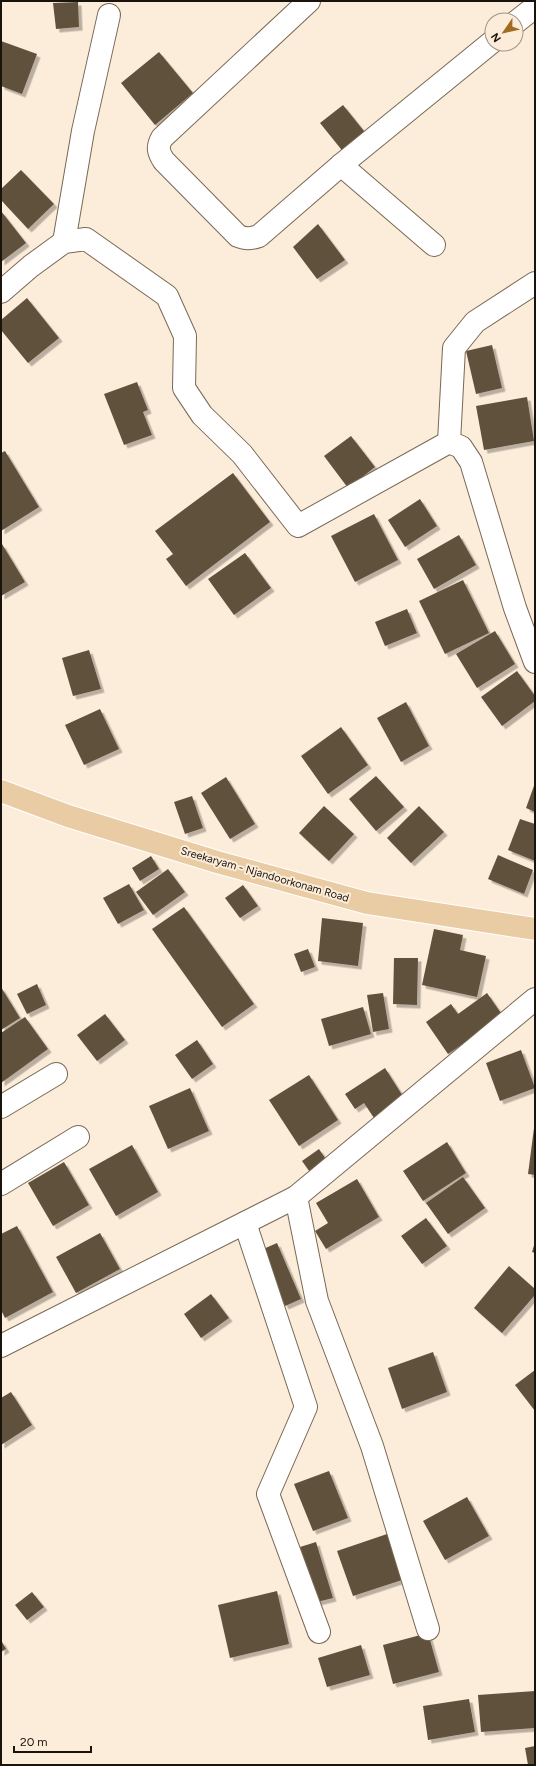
<svg xmlns="http://www.w3.org/2000/svg" width="536" height="1766" viewBox="0 0 536 1766" font-family="Figtree,sans-serif">
<style>
.building{fill:#61513d;filter:url(#shadow)}
.lines{fill:none;stroke-linecap:round;stroke-linejoin:round}
.minor-casing{stroke:#796854;stroke-width:24}
.major-casing{stroke:#fff;stroke-width:24}
.minor{stroke:#fff;stroke-width:22}
.major{stroke:#e9cba4;stroke-width:22}
.labels{text-anchor:middle;stroke-width:4;stroke-linejoin:round;paint-order:stroke}
.street-label{font-size:11px;fill:#1a130b;stroke:#fcedda}
</style>
<defs>
<filter id="shadow"><feDropShadow dx="3.5" dy="3.5" stdDeviation="0" flood-color="#0004"/></filter>
</defs>
<rect width="100%" height="100%" fill="#fcedda"/>
<g class="building">
<polygon points="78,2 79,27 56,29 53,3"/>
<polygon points="1,41 37,54 22,94 1,86"/>
<polygon points="159,52 193,93 155,125 121,83"/>
<polygon points="343,105 368,136 345,154 320,123"/>
<polygon points="21,170 54,204 28,229 1,200 1,189"/>
<polygon points="1,211 26,243 1,262"/>
<polygon points="318,224 345,260 317,279 293,247"/>
<polygon points="27,298 59,338 28,363 1,330 1,320"/>
<polygon points="492,345 502,388 476,394 466,351"/>
<polygon points="137,382 148,410 143,412 152,435 124,445 104,394"/>
<polygon points="527,397 534,441 484,450 476,406"/>
<polygon points="351,436 375,467 348,488 324,456"/>
<polygon points="5,451 39,507 1,531 1,453"/>
<polygon points="233,473 270,522 186,586 166,559 173,554 155,531"/>
<polygon points="420,499 437,526 405,547 388,520"/>
<polygon points="374,514 398,560 355,582 331,536"/>
<polygon points="459,535 476,565 434,589 417,559"/>
<polygon points="2,544 25,582 1,596 1,545"/>
<polygon points="245,553 271,588 234,615 208,579"/>
<polygon points="463,580 489,633 445,654 419,601"/>
<polygon points="407,609 417,633 385,646 375,622"/>
<polygon points="495,631 515,664 477,688 456,654"/>
<polygon points="89,650 101,689 73,696 62,658"/>
<polygon points="517,671 535,696 535,701 502,726 481,697"/>
<polygon points="406,702 429,746 401,762 377,718"/>
<polygon points="100,709 119,749 84,765 65,725"/>
<polygon points="341,727 368,765 328,794 301,756"/>
<polygon points="376,776 404,807 376,831 349,799"/>
<polygon points="226,777 255,824 230,839 201,793"/>
<polygon points="535,783 535,812 526,808"/>
<polygon points="192,796 203,828 185,834 174,802"/>
<polygon points="324,806 354,834 329,861 299,833"/>
<polygon points="419,806 444,832 411,863 387,838"/>
<polygon points="520,819 535,824 535,861 508,850"/>
<polygon points="498,855 533,870 524,894 488,879"/>
<polygon points="151,856 159,869 140,881 132,868"/>
<polygon points="168,869 185,892 153,915 136,892"/>
<polygon points="129,884 144,910 118,924 103,898"/>
<polygon points="243,885 258,906 240,918 225,898"/>
<polygon points="184,907 254,1004 222,1027 152,929"/>
<polygon points="322,918 363,923 358,966 318,961"/>
<polygon points="434,929 463,935 460,950 486,956 477,997 422,985"/>
<polygon points="308,949 315,967 301,972 294,954"/>
<polygon points="394,958 418,958 417,1005 393,1004"/>
<polygon points="37,984 46,1005 27,1014 17,994"/>
<polygon points="1,987 20,1018 1,1030"/>
<polygon points="383,993 389,1029 373,1032 367,995"/>
<polygon points="487,993 503,1016 448,1054 426,1022 451,1004 458,1014"/>
<polygon points="363,1007 371,1034 329,1046 321,1019"/>
<polygon points="105,1014 125,1040 97,1061 77,1035"/>
<polygon points="25,1017 48,1049 1,1083 1,1033"/>
<polygon points="197,1040 213,1064 192,1079 175,1055"/>
<polygon points="521,1050 535,1088 500,1101 486,1063"/>
<polygon points="385,1068 406,1101 376,1121 364,1103 355,1109 345,1094"/>
<polygon points="309,1075 338,1120 299,1146 269,1100"/>
<polygon points="190,1088 209,1131 168,1149 149,1106"/>
<polygon points="534,1128 535,1128 535,1175 528,1174"/>
<polygon points="447,1142 466,1173 423,1201 403,1171"/>
<polygon points="132,1145 158,1192 116,1216 89,1169"/>
<polygon points="319,1149 329,1164 312,1175 302,1161"/>
<polygon points="64,1162 89,1205 53,1226 28,1183"/>
<polygon points="463,1177 485,1208 448,1234 426,1203"/>
<polygon points="357,1179 379,1217 326,1249 315,1231 328,1223 316,1203"/>
<polygon points="426,1218 447,1246 422,1264 401,1236"/>
<polygon points="17,1226 53,1292 5,1318 1,1310 1,1234"/>
<polygon points="100,1233 120,1269 76,1293 56,1257"/>
<polygon points="535,1242 535,1253 532,1252"/>
<polygon points="277,1243 301,1299 285,1306 261,1250"/>
<polygon points="509,1266 535,1289 535,1295 502,1333 474,1308"/>
<polygon points="211,1294 229,1318 201,1338 184,1314"/>
<polygon points="433,1352 447,1392 402,1409 388,1368"/>
<polygon points="535,1370 535,1411 515,1385"/>
<polygon points="11,1392 32,1425 1,1445 1,1398"/>
<polygon points="329,1471 348,1518 313,1531 294,1484"/>
<polygon points="467,1497 489,1536 445,1560 423,1521"/>
<polygon points="390,1533 405,1579 353,1596 337,1551"/>
<polygon points="316,1542 333,1598 317,1602 300,1547"/>
<polygon points="277,1591 289,1644 230,1658 218,1605"/>
<polygon points="32,1592 44,1607 27,1620 15,1605"/>
<polygon points="428,1633 439,1672 393,1684 383,1645"/>
<polygon points="1,1640 6,1649 1,1652"/>
<polygon points="361,1645 370,1675 327,1687 318,1658"/>
<polygon points="535,1691 535,1728 481,1732 478,1695"/>
<polygon points="469,1699 475,1732 428,1740 423,1706"/>
<polygon points="535,1746 535,1765 528,1765 525,1748"/>
</g>
<g class="lines">
<defs>
<g id="minor">
<path d="M309 1 162 138C157 147 158 152 164 161L238 236C246 239 250 239 259 236L341 165 492 42"/>
<polyline points="516,22 535,7"/>
<polyline points="341,165 434,245"/>
<polyline points="64,242 83,131 109,15"/>
<polyline points="1,292 31,266 64,242 86,239 167,296 185,336 184,388 202,415 242,454 298,526 449,442 461,447 471,462 515,608 535,662"/>
<polyline points="449,442 454,348 475,322 535,283"/>
<polyline points="1,1107 56,1074"/>
<polyline points="1,1184 78,1137"/>
<polyline points="296,1197 317,1301 372,1446 428,1629"/>
<polyline points="245,1223 306,1407 268,1494 319,1632"/>
<polyline points="1,1346 296,1197 535,999"/>
</g>
<polyline id="major" points="1,791 68,816 217,862 367,903 535,929"/>
</defs>
<use href="#minor" class="minor-casing"/>
<use href="#major" class="major-casing"/>
<use href="#minor" class="minor"/>
<use href="#major" class="major"/>
</g>
<g class="labels">
<g class="street-label">
<text transform="translate(265 874) rotate(16)" y="4">Sreekaryam - Njandoorkonam Road</text>
</g>
</g>
<rect width="536" height="1766" fill="none" stroke="#1a130b" stroke-width="4"/>
<g transform="translate(504 32) rotate(236)"><circle r="19" fill="#fcedda" stroke="#a29687"/>
<path d="M0-3L7 15L0 10L-7 15Z" fill="#9f6c22"/>
<text y="-6" font-size="11" font-weight="bold" text-anchor="middle" fill="#1a130b">N</text>
</g>
<path d="M14 1746v6h77v-6" fill="none" stroke="#1a130b" stroke-width="2"/>
<text x="20" y="1746" font-size="12" fill="#1a130b" stroke="#fcedda" stroke-width="3" paint-order="stroke">20 m</text>
</svg>
